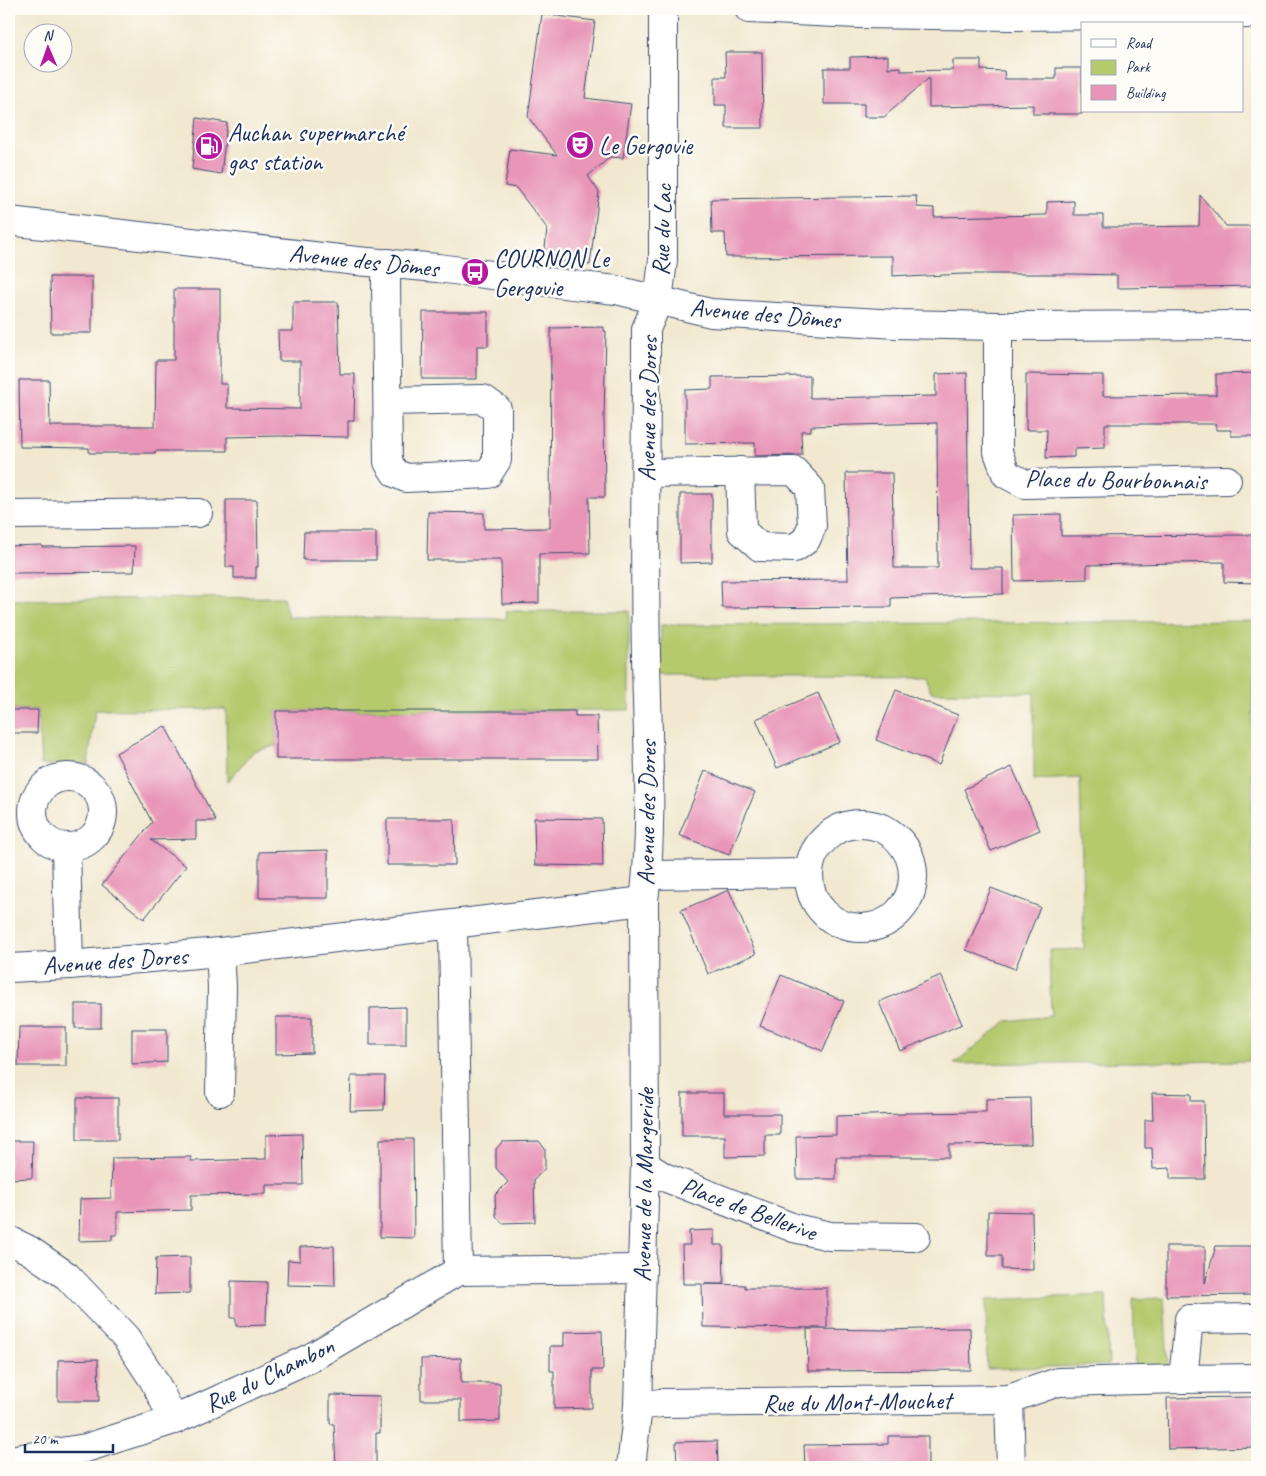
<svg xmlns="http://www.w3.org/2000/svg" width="1266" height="1476" viewBox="0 0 1266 1476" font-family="Caveat,sans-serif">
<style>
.green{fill:#b5c96d;stroke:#687c66}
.building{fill:#e895b8}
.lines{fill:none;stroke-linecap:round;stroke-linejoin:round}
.minor-casing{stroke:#3b4b6f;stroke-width:30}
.minor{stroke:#fff;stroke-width:28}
.labels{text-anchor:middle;stroke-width:5;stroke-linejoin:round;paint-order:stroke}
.poi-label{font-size:25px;fill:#1b2f5e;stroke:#fdfcf7;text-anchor:start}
.street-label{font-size:25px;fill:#1b2f5e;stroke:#fdfcf7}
</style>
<rect width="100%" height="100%" fill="#fdfcf7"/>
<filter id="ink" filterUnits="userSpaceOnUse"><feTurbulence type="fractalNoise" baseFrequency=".02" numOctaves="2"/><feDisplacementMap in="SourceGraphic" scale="10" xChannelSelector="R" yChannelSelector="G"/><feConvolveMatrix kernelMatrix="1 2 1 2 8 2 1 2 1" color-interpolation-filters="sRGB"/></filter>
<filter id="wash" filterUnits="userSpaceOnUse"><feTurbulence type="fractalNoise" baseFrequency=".0096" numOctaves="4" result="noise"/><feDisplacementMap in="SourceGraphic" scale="20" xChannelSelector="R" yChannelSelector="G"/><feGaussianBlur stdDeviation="1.12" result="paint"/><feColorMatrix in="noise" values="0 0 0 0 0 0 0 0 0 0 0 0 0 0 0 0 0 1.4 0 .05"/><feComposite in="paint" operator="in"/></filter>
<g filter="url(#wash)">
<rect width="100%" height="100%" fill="#f1e8cf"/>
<g class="green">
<polygon points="283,597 288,617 506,619 507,611 629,611 629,710 276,711 276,746 254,751 227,782 226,709 95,710 88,764 41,765 38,710 9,709 9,600"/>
<polygon points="1257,621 1257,678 1253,679 1252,814 1255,1061 954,1064 1007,1021 1051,1016 1049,950 1084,949 1080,778 1034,780 1034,693 931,692 925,677 661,675 661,625"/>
<polygon points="1106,1295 1109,1365 987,1369 986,1300"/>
<polygon points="1164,1298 1168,1367 1135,1367 1133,1299"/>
</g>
<g id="blocks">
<g class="building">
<polygon points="542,14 595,21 585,98 631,104 623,158 610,157 588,176 599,192 590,265 544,259 547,228 516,188 505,186 510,149 557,155 528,117"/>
<polygon points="725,52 762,52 763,128 726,128 726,105 715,105 715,77 726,77"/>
<polygon points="888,56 888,68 901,67 901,71 953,70 953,60 981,60 981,70 1004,71 1005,79 1056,79 1056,68 1082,68 1082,114 1033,114 1033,105 929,107 929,78 884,117 864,117 864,104 824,104 824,68 850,68 850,57"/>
<polygon points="197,118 227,123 221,174 192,169"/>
<polygon points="1200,195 1226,226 1257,226 1257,286 1117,288 1117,275 1075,274 963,274 908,277 908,275 893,276 893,256 726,257 725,233 712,233 711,199 916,196 917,207 934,208 934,217 1047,215 1047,202 1074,201 1074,215 1103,215 1103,227 1131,227 1199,226"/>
<polygon points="50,277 92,277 92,333 51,333"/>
<polygon points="174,289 220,289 220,384 227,384 227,408 300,409 300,361 279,361 278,331 293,331 293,302 338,302 340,374 355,374 354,421 348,421 348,437 279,436 227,437 227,451 155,451 155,453 89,453 89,448 20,447 19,380 49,380 50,426 155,426 156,360 174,360"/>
<polygon points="423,312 488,312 488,346 477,346 477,379 422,379"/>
<polygon points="604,327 604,331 606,331 604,416 605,497 589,497 590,553 539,554 539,603 502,604 501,560 427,560 428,512 484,513 484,529 550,528 551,328"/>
<polygon points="967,373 969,568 1003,568 1003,594 891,598 891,607 722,608 721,581 848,580 846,473 892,473 894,568 938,568 937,423 811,426 811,431 801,431 802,455 755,456 755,443 685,444 685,390 712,389 712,377 810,376 810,398 936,396 936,374"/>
<polygon points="1257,373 1257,436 1231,436 1231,430 1216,430 1216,424 1105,424 1105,448 1074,449 1074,457 1046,458 1047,430 1026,430 1026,374 1103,375 1103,396 1216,395 1216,374"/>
<polygon points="680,494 712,494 712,562 680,563"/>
<polygon points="226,500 257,500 258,567 256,567 256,578 234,578 234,567 226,567"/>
<polygon points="1061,514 1061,536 1257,535 1257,583 1224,582 1224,562 1087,565 1087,579 1014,581 1013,515"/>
<polygon points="304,532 376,532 376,560 303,560"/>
<polygon points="42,545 42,547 135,546 134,572 9,573 9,546"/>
<polygon points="896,690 958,715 939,765 876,740"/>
<polygon points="818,693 840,742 777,768 756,719"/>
<polygon points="9,710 38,710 37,733 9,733"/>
<polygon points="276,711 575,711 575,716 597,716 598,759 276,759"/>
<polygon points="165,726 216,821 196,821 196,839 151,840 186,866 144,919 102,885 152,822 116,753"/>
<polygon points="1012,767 1040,830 991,851 964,789"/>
<polygon points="705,771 755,792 729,855 679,835"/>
<polygon points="534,818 602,819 603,866 535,865"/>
<polygon points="387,819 454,819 455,865 387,865"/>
<polygon points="328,850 328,898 259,898 259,852"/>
<polygon points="991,888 1040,907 1015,969 966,950"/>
<polygon points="729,890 756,954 708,974 681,910"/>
<polygon points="781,975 844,1001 823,1051 760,1026"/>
<polygon points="941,975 962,1024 900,1051 879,1002"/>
<rect x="75" y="1004" width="26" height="24"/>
<polygon points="406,1007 406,1045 370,1045 370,1008"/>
<polygon points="276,1017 312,1017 312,1053 276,1054"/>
<polygon points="19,1027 66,1027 66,1066 18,1066"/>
<polygon points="132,1029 167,1029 167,1062 132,1064"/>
<polygon points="351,1076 385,1076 384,1110 350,1111"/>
<polygon points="682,1093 724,1093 724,1114 780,1114 780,1135 765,1135 765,1156 725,1157 725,1136 682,1136"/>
<polygon points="1152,1093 1191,1094 1191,1101 1204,1101 1205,1179 1170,1179 1170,1168 1153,1169 1152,1148 1145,1148 1145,1120 1153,1120"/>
<rect x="77" y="1098" width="41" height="42"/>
<polygon points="1030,1098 1031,1144 949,1145 949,1157 836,1157 836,1179 797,1179 796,1136 836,1135 836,1116 905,1114 905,1113 986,1112 986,1099"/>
<polygon points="302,1134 303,1185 266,1185 266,1194 191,1195 191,1210 117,1212 117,1235 112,1235 112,1240 79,1241 80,1199 111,1198 112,1158 191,1157 191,1161 266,1159 266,1135"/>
<polygon points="380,1139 413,1139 414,1238 380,1237"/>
<polygon points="9,1141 33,1141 32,1178 9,1179"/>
<polygon points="539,1141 545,1149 545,1168 534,1180 535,1222 502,1223 496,1216 495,1195 508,1182 496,1168 496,1149 502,1142"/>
<polygon points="988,1211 1032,1212 1033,1270 1002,1269 1002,1256 988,1256"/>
<polygon points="714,1230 714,1245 723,1245 724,1284 704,1284 745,1285 745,1288 827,1288 827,1328 703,1327 702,1284 683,1284 682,1245 690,1245 689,1231"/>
<polygon points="334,1246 335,1286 287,1285 288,1260 300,1261 300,1247"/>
<polygon points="1166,1246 1205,1246 1205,1283 1216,1246 1257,1246 1257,1295 1166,1296"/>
<polygon points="190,1257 190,1293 155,1294 156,1258"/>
<polygon points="231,1281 267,1282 266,1325 236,1326 236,1318 231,1318"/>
<polygon points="953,1328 970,1328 971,1370 808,1371 807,1329 889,1330"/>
<polygon points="602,1331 603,1370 592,1370 592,1408 554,1409 554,1371 550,1371 550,1346 564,1346 564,1332"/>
<polygon points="461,1358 461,1383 500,1383 500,1421 461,1422 461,1400 421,1400 421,1359"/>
<polygon points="98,1359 99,1401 58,1401 58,1360"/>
<polygon points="330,1395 380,1396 380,1433 376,1433 376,1467 336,1467 334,1424 330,1424"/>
<polygon points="1257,1397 1257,1447 1168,1449 1167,1398"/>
<polygon points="888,1436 928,1436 928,1467 805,1467 804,1445 888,1444"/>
<polygon points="717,1441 718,1467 677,1467 676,1442"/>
</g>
</g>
</g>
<g filter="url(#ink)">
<use href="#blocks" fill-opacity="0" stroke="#3b4b6f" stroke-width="1"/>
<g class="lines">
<defs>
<g id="minor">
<polyline points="749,9 858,14 1013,16 1257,14"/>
<polyline points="9,221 357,261 438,268 530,280 616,290 711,313 897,324 998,326 1257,325"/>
<polyline points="388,263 386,280 388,462 395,473 406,478 488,474 497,460 497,409 483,399 388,401"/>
<polyline points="998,326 998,452 1006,474 1025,484 1227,480"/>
<polyline points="646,473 794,471 810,488 812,526 806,540 795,548 760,547 742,531 740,471"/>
<polyline points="9,513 11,515 198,513"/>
<circle cx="68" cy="812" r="35"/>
<circle cx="861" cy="876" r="52"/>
<polyline points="66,847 69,965"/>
<polyline points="647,875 808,873"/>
<polyline points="453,925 458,1271"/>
<polyline points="9,968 69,965 220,952 644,901"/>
<polyline points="220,1092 222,987 220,952"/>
<polyline points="645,1165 664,1177 794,1228 830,1236 916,1237"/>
<polyline points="9,1240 29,1250 67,1276 126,1338 153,1379 174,1420"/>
<polyline points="1183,1379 1189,1319 1257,1318"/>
<polyline points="1009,1399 1011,1467"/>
<polyline points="638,1406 661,1403 1009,1399 1058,1382 1183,1379 1257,1378"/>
<polyline points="9,1460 86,1448 174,1420 312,1357 458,1271 642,1269"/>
<path d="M631 1467 638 1406 645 1165 644 901C654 821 647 737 646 656 644 555 646 454 646 353V329L658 301 663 260V9"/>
</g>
</defs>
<use href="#minor" class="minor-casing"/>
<use href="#minor" class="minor"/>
</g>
</g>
<defs>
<symbol id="theatre-disc" viewBox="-11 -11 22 22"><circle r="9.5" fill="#b5179e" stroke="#fdfcf7"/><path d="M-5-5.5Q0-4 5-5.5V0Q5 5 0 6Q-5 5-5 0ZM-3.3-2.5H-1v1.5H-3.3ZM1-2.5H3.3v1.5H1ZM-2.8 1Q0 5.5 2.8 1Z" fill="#fff"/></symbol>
<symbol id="fuel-disc" viewBox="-11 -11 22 22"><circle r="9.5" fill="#b5179e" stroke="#fdfcf7"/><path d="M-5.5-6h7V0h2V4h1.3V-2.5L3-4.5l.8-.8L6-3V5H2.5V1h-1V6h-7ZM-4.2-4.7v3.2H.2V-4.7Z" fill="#fff"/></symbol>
<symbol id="bus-disc" viewBox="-11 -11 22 22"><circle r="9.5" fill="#b5179e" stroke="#fdfcf7"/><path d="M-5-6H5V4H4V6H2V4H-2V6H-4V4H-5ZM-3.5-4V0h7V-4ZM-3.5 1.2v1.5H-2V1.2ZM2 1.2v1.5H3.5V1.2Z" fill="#fff"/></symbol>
</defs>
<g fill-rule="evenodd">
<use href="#theatre-disc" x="564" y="129" width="32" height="32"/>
<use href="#fuel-disc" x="193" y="130" width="32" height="32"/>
<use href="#bus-disc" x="459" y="256" width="32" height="32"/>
</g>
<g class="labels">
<g class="poi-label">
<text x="228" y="141">Auchan supermarché<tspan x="228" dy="29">gas station</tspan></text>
<text x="599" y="154">Le Gergovie</text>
<text x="494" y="267">COURNON Le<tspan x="494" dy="29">Gergovie</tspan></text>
</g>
<g class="street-label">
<text transform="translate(661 230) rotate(-88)" y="9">Rue du Lac</text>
<text transform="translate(364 260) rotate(6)" y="9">Avenue des Dômes</text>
<text transform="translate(765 313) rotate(5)" y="9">Avenue des Dômes</text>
<text transform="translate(647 409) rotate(-89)" y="9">Avenue des Dores</text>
<text transform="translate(1116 479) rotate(1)" y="9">Place du Bourbonnais</text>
<text transform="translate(646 813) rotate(-89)" y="9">Avenue des Dores</text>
<text transform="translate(115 960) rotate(-4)" y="9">Avenue des Dores</text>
<text transform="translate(643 1185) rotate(-89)" y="9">Avenue de la Margeride</text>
<text transform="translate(749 1208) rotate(20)" y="9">Place de Bellerive</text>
<text transform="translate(269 1374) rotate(-26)" y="9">Rue du Chambon</text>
<text transform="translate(857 1401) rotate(-1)" y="9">Rue du Mont-Mouchet</text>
</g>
</g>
<rect width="1266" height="1476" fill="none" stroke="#fdfcf7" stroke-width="30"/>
<rect x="1081" y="22" width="162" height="90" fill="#fdfcf7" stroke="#a3aaba"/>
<rect x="1091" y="39" width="25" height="8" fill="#ffffff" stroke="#a3aaba"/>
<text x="1126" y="48" font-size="15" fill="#1b2f5e">Road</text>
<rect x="1091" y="60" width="25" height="15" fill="#b5c96d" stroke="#a3aaba"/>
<text x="1126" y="72" font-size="15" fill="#1b2f5e">Park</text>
<rect x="1091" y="85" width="25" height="15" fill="#e895b8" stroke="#a3aaba"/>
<text x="1126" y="98" font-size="15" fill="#1b2f5e">Building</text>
<g transform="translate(48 48) rotate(358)"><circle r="24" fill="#fdfcf7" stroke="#a3aaba"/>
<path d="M0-4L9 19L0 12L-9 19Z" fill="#b5179e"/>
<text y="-8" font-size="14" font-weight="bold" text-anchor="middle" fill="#1b2f5e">N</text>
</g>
<path d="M25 1444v8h88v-8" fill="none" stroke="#1b2f5e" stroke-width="2.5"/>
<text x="32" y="1444" font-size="15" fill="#1b2f5e" stroke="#fdfcf7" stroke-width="4" paint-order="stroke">20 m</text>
</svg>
